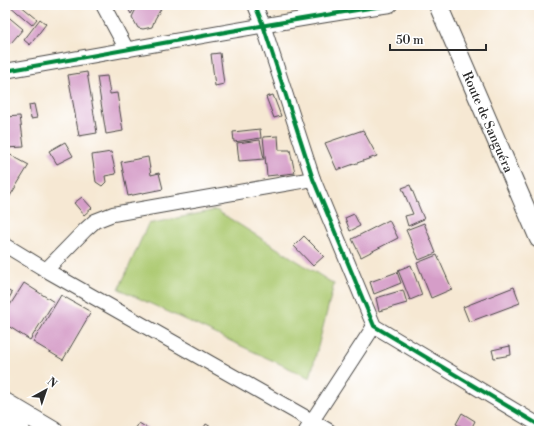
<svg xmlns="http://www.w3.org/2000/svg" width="544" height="436" viewBox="0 0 544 436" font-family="'Libre Bodoni',serif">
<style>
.green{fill:#aecb73;stroke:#6c7b4f}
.building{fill:#d59dc8}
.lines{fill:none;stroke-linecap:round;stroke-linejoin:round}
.minor-casing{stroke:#494744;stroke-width:16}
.tertiary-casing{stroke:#494744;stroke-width:20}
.minor{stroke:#fff;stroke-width:14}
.tertiary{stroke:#fff;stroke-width:18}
.cycleway-casing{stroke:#fff;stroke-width:6}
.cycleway{stroke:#00873e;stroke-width:4}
.labels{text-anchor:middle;stroke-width:4;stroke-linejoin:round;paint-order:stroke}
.street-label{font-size:13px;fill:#2b2b2b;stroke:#fff}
</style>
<rect width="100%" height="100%" fill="#fff"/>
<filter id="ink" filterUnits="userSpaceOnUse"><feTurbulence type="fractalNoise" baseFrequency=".025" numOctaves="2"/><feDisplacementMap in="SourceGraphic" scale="8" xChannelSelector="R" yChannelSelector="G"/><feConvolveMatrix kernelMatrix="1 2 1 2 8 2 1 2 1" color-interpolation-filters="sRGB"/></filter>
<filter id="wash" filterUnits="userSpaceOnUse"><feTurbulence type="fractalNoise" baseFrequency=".012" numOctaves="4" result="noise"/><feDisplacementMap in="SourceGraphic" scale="16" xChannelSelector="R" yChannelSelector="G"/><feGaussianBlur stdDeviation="0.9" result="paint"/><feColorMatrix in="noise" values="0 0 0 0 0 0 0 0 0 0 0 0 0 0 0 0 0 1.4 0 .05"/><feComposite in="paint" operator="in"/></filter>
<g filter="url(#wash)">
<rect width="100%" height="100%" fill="#f6e8d3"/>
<polygon class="green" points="216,210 334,284 310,378 119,289 148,224"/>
<g id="blocks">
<g class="building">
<polygon points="9,5 20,5 37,19 32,25"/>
<polygon points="126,5 132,5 134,9 131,14"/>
<polygon points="138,5 163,5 155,19 152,27 143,29 138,28 132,17"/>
<polygon points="293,5 302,5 303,11 295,11"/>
<polygon points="5,14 23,29 11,43 5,39"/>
<polygon points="40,19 46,24 30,45 24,40"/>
<polygon points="220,53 224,84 215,86 211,54"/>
<polygon points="87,72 97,133 79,136 68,75"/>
<polygon points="107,76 110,94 117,93 123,131 106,134 97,77"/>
<polygon points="273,95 281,116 274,118 266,97"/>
<polygon points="34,104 37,118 31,119 29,105"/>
<polygon points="20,116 24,147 5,148 5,117"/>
<polygon points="260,129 261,138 234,142 233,132"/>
<polygon points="363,130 377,156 337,170 325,143"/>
<polygon points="278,136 279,150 290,150 295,173 267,176 263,137"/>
<polygon points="260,140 264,159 239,161 237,143"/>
<polygon points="65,142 73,156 57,164 49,151"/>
<polygon points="5,152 29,165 7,201 5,200"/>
<polygon points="111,152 116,174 105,176 106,182 102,186 96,182 92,155"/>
<polygon points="148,157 151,175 159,173 163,189 128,196 121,162"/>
<polygon points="410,185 424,219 408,226 405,216 413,214 402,188"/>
<polygon points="82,197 92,208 84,215 74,203"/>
<polygon points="354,214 360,226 350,231 345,218"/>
<polygon points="389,220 398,238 361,257 352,239"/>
<polygon points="424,223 436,253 419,260 406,230"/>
<polygon points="304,236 324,256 313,266 294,246"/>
<polygon points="437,255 452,289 431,298 417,263"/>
<polygon points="411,265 422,295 410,300 398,270"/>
<polygon points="397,272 401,283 374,294 370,282"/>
<polygon points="24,283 54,302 30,340 5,324 5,313"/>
<polygon points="514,287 520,303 469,322 463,307"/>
<polygon points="5,289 12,293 5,305"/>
<polygon points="403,290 407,303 379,311 376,298"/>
<polygon points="61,295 91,312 63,360 33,342"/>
<polygon points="510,346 511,355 494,358 492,350"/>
<polygon points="462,413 475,421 470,431 456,424"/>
<polygon points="139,423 152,431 134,431"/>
<polygon points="206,424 218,431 202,431"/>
</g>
</g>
</g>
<g filter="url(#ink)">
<use href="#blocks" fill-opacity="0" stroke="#494744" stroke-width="1"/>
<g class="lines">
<defs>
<g id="minor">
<polyline points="103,5 127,50"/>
<polyline points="255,5 263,25 313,179 374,326 539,425"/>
<path d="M5 71C134 49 261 24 390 5"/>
<polyline points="5,245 46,270 312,421 306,431"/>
<polyline points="46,270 85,230 95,221 113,214 313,179"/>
<polyline points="329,431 312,421 374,326"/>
</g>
<g id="tertiary">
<path id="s1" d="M438 5 539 239"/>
<polyline points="5,402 54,431"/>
<polyline points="5,421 21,431"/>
</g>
</defs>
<use href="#minor" class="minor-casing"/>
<use href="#tertiary" class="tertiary-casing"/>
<use href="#minor" class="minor"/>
<use href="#tertiary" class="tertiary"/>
<defs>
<g id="cycleway">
<polyline points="255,5 263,25 313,179 374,326 539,425"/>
<path d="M5 71C134 49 261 24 390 5"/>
</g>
</defs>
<use href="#cycleway" class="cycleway-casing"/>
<use href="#cycleway" class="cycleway"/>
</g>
</g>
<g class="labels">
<g class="street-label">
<text dy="5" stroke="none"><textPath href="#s1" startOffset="127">Route de Sanguéra</textPath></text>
</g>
</g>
<rect width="544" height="436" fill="none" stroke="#fff" stroke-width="20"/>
<g transform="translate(46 390) rotate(40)" stroke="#ffffff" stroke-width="3" paint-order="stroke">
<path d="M0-3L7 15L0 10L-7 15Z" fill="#2b2b2b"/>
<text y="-6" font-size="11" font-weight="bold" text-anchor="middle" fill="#2b2b2b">N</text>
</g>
<path d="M390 44v6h96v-6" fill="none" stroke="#2b2b2b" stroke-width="2"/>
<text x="396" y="44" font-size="12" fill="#2b2b2b" stroke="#ffffff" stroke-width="3" paint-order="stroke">50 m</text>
</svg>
